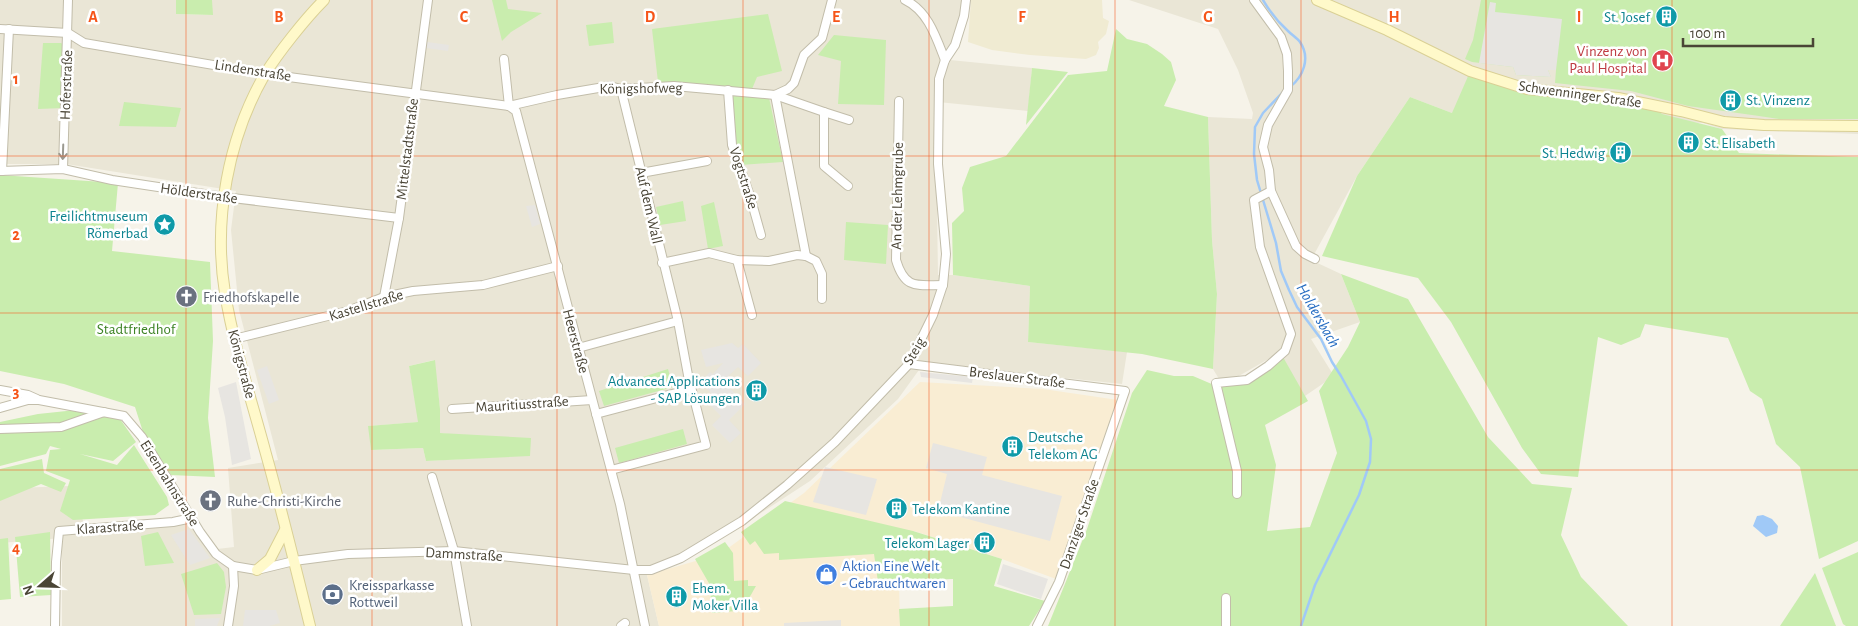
<svg xmlns="http://www.w3.org/2000/svg" width="1858" height="626" viewBox="0 0 1858 626" font-family="'Alegreya Sans',sans-serif">
<style>
.residential{fill:#eae6d6;fill-rule:evenodd}
.commercial{fill:#f9edd3}
.education{fill:#f0ebd2}
.green{fill:#c9edae}
.parking{fill:#e7e5e1}
.water{fill:#a0c9f7}
.lines{fill:none;stroke-linecap:round;stroke-linejoin:round}
.stream{stroke:#a0c9f7;stroke-width:2.5}
.street-casing{stroke:#c2bdaa;stroke-width:10}
.secondary-casing{stroke:#dad095;stroke-width:12}
.street{stroke:#fff;stroke-width:8}
.secondary{stroke:#fff9ca;stroke-width:10}
.oneway{stroke:#9b9990}
.grid{fill:none;stroke:#f65519;stroke-width:1;stroke-opacity:0.55}
.labels{text-anchor:middle;stroke-width:5;stroke-linejoin:round;paint-order:stroke}
.culture-label{font-size:15px;fill:#0d838f;stroke:#fff;text-anchor:end}
.health-label{font-size:15px;fill:#be3a42;stroke:#fff;text-anchor:end}
.street-label{font-size:15px;fill:#4a4536;stroke:#fff}
.worship-label{font-size:15px;fill:#5b616d;stroke:#fff;text-anchor:start}
.park-label{font-size:15px;fill:#3b8223;stroke:#fff}
.shop-label{font-size:15px;fill:#366cbe;stroke:#fff;text-anchor:start}
.service-label{font-size:15px;fill:#4e5e75;stroke:#fff;text-anchor:start}
.water-label{font-size:16px;font-style:italic;fill:#246bc1;stroke:#fff}
.grid-label{font-size:16px;text-anchor:middle;font-weight:bold;fill:#f65519;stroke:#fff;stroke-width:5;stroke-linejoin:round;paint-order:stroke}
</style>
<rect width="100%" height="100%" fill="#f6f3e9"/>
<g class="residential">
<path d="M0 0H176V14L212 15V0H962L961 15 950 60 1032 68 1028 111 938 102 936 147 938 275H953L1030 286 1028 342 1127 352 1122 384 924 363 898 399 810 481 715 543 647 575 659 626H62V538L0 543V498L16 488 69 486 88 533 188 518 209 550 234 547 228 468 278 460 239 310 231 230 236 191 66 164H0ZM434 360 440 409V433L457 435 530 455 426 461 423 448 371 450 369 426 419 422 409 366Z"/>
<polygon points="1129,0 1858,0 1858,134 1722,129 1703,123 1452,113 1410,97 1357,176 1311,260 1341,274 1360,322 1311,339 1334,376 1305,396 1279,353 1237,377 1219,379 1213,369 1217,294 1212,240 1208,117 1252,119 1253,113 1238,70 1218,29"/>
</g>
<polygon class="commercial" points="920,382 1043,389 1118,400 1056,579 1002,559 914,531 899,582 900,626 659,626 647,575 720,554 804,493"/>
<polygon class="education" points="971,0 1102,0 1103,18 1109,21 1106,34 1098,42 1099,48 1096,55 1086,59 1030,55 992,50 968,42"/>
<g class="green">
<polygon points="176,0 212,0 213,15 176,14"/>
<polygon points="492,0 506,0 508,9 542,13 511,32 502,41"/>
<polygon points="1481,0 1858,0 1858,119 1779,119 1759,116 1688,106 1631,91 1555,83 1556,70 1548,70 1551,77 1516,75 1513,67 1472,62 1465,59 1473,40"/>
<polygon points="768,14 782,71 757,77 752,89 658,82 652,29"/>
<polygon points="612,22 614,43 589,46 586,25"/>
<polygon points="1116,29 1127,39 1147,44 1162,54 1171,62 1176,80 1164,106 1208,117 1212,240 1217,294 1213,369 1142,354 1028,342 1030,286 953,275 952,223 964,211 962,188 970,167 1006,156 1068,75 1107,71"/>
<polygon points="834,35 886,40 884,105 838,104 841,61 818,55"/>
<polygon points="43,43 61,43 66,47 64,108 38,109"/>
<polygon points="1032,68 1068,72 1026,125"/>
<polygon points="1469,74 1656,109 1662,114 1722,129 1739,153 1858,157 1858,541 1819,559 1800,467 1776,444 1762,399 1750,391 1728,338 1645,324 1640,337 1621,345 1598,337 1578,477 1541,474 1522,448 1451,322 1418,278 1322,256 1357,176 1410,97 1452,113"/>
<polygon points="733,96 769,98 783,162 741,165 735,145 732,103"/>
<polygon points="124,102 181,108 176,127 119,126"/>
<polygon points="0,175 118,183 112,251 210,262 213,341 208,418 215,477 171,475 143,432 135,407 64,384 0,371"/>
<polygon points="683,201 686,221 660,225 656,207"/>
<polygon points="714,202 723,246 708,249 701,206"/>
<polygon points="846,222 888,225 886,264 844,260"/>
<polygon points="1341,274 1408,299 1488,437 1532,484 1572,488 1561,535 1581,577 1628,626 1048,626 1087,529 1132,393 1147,370 1174,376 1193,376 1214,385 1248,382 1283,357 1308,401 1265,425 1276,465 1267,531 1310,527 1337,453 1319,391 1348,347 1360,322"/>
<polygon points="435,360 440,409 440,433 531,438 530,456 426,461 423,448 371,450 368,426 418,422 409,366"/>
<polygon points="668,369 673,387 604,406 599,391"/>
<polygon points="76,410 120,419 136,442 113,461 80,454 117,465 134,445 167,497 169,505 155,515 73,520 60,511 70,480 46,471 50,450 61,449 50,446 46,454 0,466 0,422 38,414"/>
<polygon points="683,429 687,444 619,463 615,448"/>
<polygon points="42,459 44,473 66,483 61,492 41,484 0,501 0,469"/>
<polygon points="785,501 913,531 1002,559 994,586 1045,601 1029,626 900,626 899,609 953,606 953,579 878,582 874,554 779,560 779,553 764,554 755,541 750,545 741,532"/>
<polygon points="50,532 51,595 20,597 15,537"/>
<polygon points="158,532 174,563 145,566 141,536"/>
<polygon points="8,538 11,599 0,600 0,539"/>
<path d="M725 542 733 553 734 581 748 580V586H756C751 594 747 606 736 606V611L712 613 710 585 695 559Z"/>
<polygon points="1858,552 1858,626 1846,626 1843,624 1822,568"/>
<polygon points="217,563 224,572 226,587 221,614 194,615 181,574"/>
<polygon points="1815,573 1836,626 1780,626"/>
</g>
<g class="parking">
<polygon points="1490,2 1496,3 1495,12 1562,19 1556,70 1548,70 1551,77 1516,75 1513,67 1479,63"/>
<polygon points="427,42 449,45 448,51 426,48"/>
<polygon points="535,205 540,224 532,227 526,206"/>
<polygon points="732,343 738,348 743,344 761,363 748,376 738,367 723,381 745,404 729,420 741,433 730,443 712,425 721,416 705,400 711,393 700,382 710,372 713,374 723,363 706,367 701,350"/>
<polygon points="267,366 279,400 269,404 257,370"/>
<polygon points="920,372 973,377 972,383 921,377"/>
<polygon points="236,382 251,459 232,465 225,417 218,388"/>
<polygon points="933,443 987,457 982,475 1062,496 1050,541 938,511 947,474 926,468"/>
<polygon points="825,467 877,479 866,515 813,502"/>
<polygon points="189,529 210,558 190,565 171,535"/>
<polygon points="1003,564 1048,579 1041,599 997,584"/>
<polygon points="245,610 276,610 280,623 269,626 243,626"/>
<polygon points="220,618 217,626 195,626 195,619"/>
<polygon points="841,620 841,626 784,626 784,623"/>
</g>
<polygon class="water" points="1763,515 1772,519 1778,526 1777,533 1766,537 1753,526 1757,516"/>
<g class="lines">
<g class="stream">
<path d="M1263 0C1270 12 1278 22 1288 31 1292 35 1297 38 1300 42 1311 58 1303 77 1290 87"/>
<polyline points="1283,92 1263,113 1255,127 1254,154 1257,180 1276,243 1281,271 1289,290 1297,307 1321,339 1332,362 1341,376 1366,421 1371,439 1370,462 1359,495 1315,585 1301,626"/>
</g>
<defs>
<g id="street">
<path d="M905 0C928 11 936 37 945 60"/>
<polyline points="1254,0 1281,37 1287,54 1288,71 1288,90 1268,125 1263,147 1269,170 1271,191 1296,246 1305,254 1315,259"/>
<polyline points="0,29 68,33 84,43 266,74 509,106 557,95 610,86 621,89 674,86 775,95 788,89 794,83 804,55 822,38 832,0"/>
<polyline points="504,59 509,106"/>
<polyline points="728,90 732,145 750,196 761,235"/>
<polyline points="775,95 806,256"/>
<polyline points="775,95 824,112"/>
<path d="M899 101 896 260C905 290 917 285 943 285"/>
<polyline points="509,106 516,111 620,504 645,626"/>
<polyline points="63,169 68,0"/>
<polyline points="0,171 63,169 112,180 224,197 399,218"/>
<polyline points="2,171 9,29"/>
<polyline points="641,173 707,161"/>
<polyline points="848,186 824,166 824,112 849,120"/>
<polyline points="737,260 752,315"/>
<polyline points="662,263 709,253 737,260 769,261 797,255 806,256 816,261 822,274 822,299"/>
<polyline points="384,297 399,218 428,0"/>
<polyline points="234,339 348,311 384,297 413,291 483,285 558,266"/>
<polyline points="578,348 678,321"/>
<polyline points="909,364 1125,391 1059,582 1037,626"/>
<polyline points="0,390 28,395 37,399"/>
<polyline points="0,408 28,400 39,400 124,416 142,437 200,532 216,554 233,566 257,570 294,561 348,554 454,551 634,570 651,570 681,558 742,521 787,485 835,442 909,364 933,315 943,285 946,254 938,164 939,79 945,60 955,45 964,16 966,0"/>
<polyline points="452,409 592,400"/>
<polyline points="596,414 691,389"/>
<polyline points="0,429 61,427 104,412"/>
<polyline points="611,470 706,445 688,375 678,321 621,89"/>
<polyline points="432,477 454,551 467,626"/>
<polyline points="1237,494 1237,471 1216,383 1247,380 1268,366 1285,351 1291,334 1260,247 1254,200 1271,191"/>
<polyline points="1226,598 1226,626"/>
<polyline points="55,626 56,562 59,531 173,522 192,518"/>
<polyline points="228,626 234,586 233,566"/>
<polyline points="621,626 625,623"/>
</g>
<g id="secondary">
<polyline points="1317,0 1387,30 1470,71 1527,89 1618,98 1681,111 1724,122 1764,125 1858,126"/>
<polyline points="257,570 270,559 285,530"/>
<path d="M310 626C296 569 282 511 266 454 252 401 234 348 225 293 213 220 228 138 265 74 279 52 305 19 324 0"/>
</g>
</defs>
<use href="#street" class="street-casing"/>
<use href="#secondary" class="secondary-casing"/>
<use href="#street" class="street"/>
<use href="#secondary" class="secondary"/>
</g>
<defs><path id="oneway-shaft" d="M-6 0H5M1.5-3L5.5 0L1.5 3" fill="none" stroke-width="1.6" stroke-linecap="round" stroke-linejoin="round" transform="scale(1.25)"/></defs>
<use class="oneway" href="#oneway-shaft" transform="translate(63 152) rotate(92)"/>
<path class="grid" d="M186 0V626M372 0V626M557 0V626M743 0V626M929 0V626M1115 0V626M1301 0V626M1486 0V626M1672 0V626M0 156H1858M0 313H1858M0 470H1858"/>
<defs>
<symbol id="building-disc" viewBox="-11 -11 22 22"><circle r="9.5" fill="#0f9aa8" stroke="#fff"/><path d="M-4-6H4V6H1V3H-1V6H-4ZM-2.5-4.3h1.7v1.8h-1.7ZM.8-4.3h1.7v1.8H.8ZM-2.5-1h1.7V.8h-1.7ZM.8-1h1.7V.8H.8Z" fill="#fff"/></symbol>
<symbol id="hospital-disc" viewBox="-11 -11 22 22"><circle r="9.5" fill="#e0444e" stroke="#fff"/><path d="M-5-5h3v3.5h4V-5h3V5h-3V1.5h-4V5h-3Z" fill="#fff"/></symbol>
<symbol id="sight-disc" viewBox="-11 -11 22 22"><circle r="9.5" fill="#0f9aa8" stroke="#fff"/><path d="M0-6L1.8-2.2L6-1.7L2.9 1.2L3.7 5.4L0 3.3L-3.7 5.4L-2.9 1.2L-6-1.7L-1.8-2.2Z" fill="#fff"/></symbol>
<symbol id="church-disc" viewBox="-11 -11 22 22"><circle r="9.5" fill="#6b7280" stroke="#fff"/><path d="M-1.2-6h2.4v3.5h3.3v2.4h-3.3V6h-2.4V-.1h-3.3v-2.4h3.3Z" fill="#fff"/></symbol>
<symbol id="shop-disc" viewBox="-11 -11 22 22"><circle r="9.5" fill="#3f7fe0" stroke="#fff"/><path d="M-5-2.5h2.3a2.7 3.5 0 0 1 5.4 0H5L5.5 6h-11ZM-1.5-2.5h3a1.5 2.3 0 0 0-3 0Z" fill="#fff"/></symbol>
<symbol id="bank-disc" viewBox="-11 -11 22 22"><circle r="9.5" fill="#5c6f8a" stroke="#fff"/><path d="M-6-4H6V4H-6ZM0-2.3a2.3 2.3 0 1 0 0 4.6a2.3 2.3 0 1 0 0-4.6Z" fill="#fff"/></symbol>
</defs>
<g fill-rule="evenodd">
<use href="#building-disc" x="1654" y="4" width="25" height="25"/>
<use href="#hospital-disc" x="1650" y="48" width="25" height="25"/>
<use href="#building-disc" x="1718" y="88" width="25" height="25"/>
<use href="#building-disc" x="1676" y="130" width="25" height="25"/>
<use href="#building-disc" x="1608" y="140" width="25" height="25"/>
<use href="#sight-disc" x="152" y="212" width="25" height="25"/>
<use href="#church-disc" x="174" y="284" width="25" height="25"/>
<use href="#building-disc" x="744" y="378" width="25" height="25"/>
<use href="#building-disc" x="1000" y="434" width="25" height="25"/>
<use href="#church-disc" x="198" y="488" width="25" height="25"/>
<use href="#building-disc" x="884" y="496" width="25" height="25"/>
<use href="#building-disc" x="972" y="530" width="25" height="25"/>
<use href="#shop-disc" x="814" y="562" width="25" height="25"/>
<use href="#bank-disc" x="320" y="582" width="25" height="25"/>
<use href="#building-disc" x="664" y="584" width="25" height="25"/>
</g>
<g class="labels">
<g class="culture-label">
<text x="1650" y="22">St. Josef</text>
<text x="1746" y="105" text-anchor="start">St. Vinzenz</text>
<text x="1704" y="148" text-anchor="start">St. Elisabeth</text>
<text x="1605" y="158">St. Hedwig</text>
<text x="148" y="221">Freilichtmuseum<tspan x="148" dy="17">Römerbad</tspan></text>
<text x="740" y="386">Advanced Applications<tspan x="740" dy="17">- SAP Lösungen</tspan></text>
<text x="1028" y="442" text-anchor="start">Deutsche<tspan x="1028" dy="17">Telekom AG</tspan></text>
<text x="912" y="514" text-anchor="start">Telekom Kantine</text>
<text x="969" y="548">Telekom Lager</text>
<text x="692" y="593" text-anchor="start">Ehem.<tspan x="692" dy="17">Moker Villa</tspan></text>
</g>
<g class="health-label">
<text x="1647" y="56">Vinzenz von<tspan x="1647" dy="17">Paul Hospital</tspan></text>
</g>
<g class="street-label">
<text transform="translate(253 70) rotate(9)" y="5">Lindenstraße</text>
<text transform="translate(66 85) rotate(-88)" y="5">Hoferstraße</text>
<text transform="translate(641 88) rotate(-1)" y="5">Königshofweg</text>
<text transform="translate(1580 94) rotate(8)" y="5">Schwenninger Straße</text>
<text transform="translate(407 149) rotate(-83)" y="5">Mittelstadtstraße</text>
<text transform="translate(744 178) rotate(72)" y="5">Vogtstraße</text>
<text transform="translate(199 193) rotate(8)" y="5">Hölderstraße</text>
<text transform="translate(897 196) rotate(-89)" y="5">An der Lehmgrube</text>
<text transform="translate(649 205) rotate(77)" y="5">Auf dem Wall</text>
<text transform="translate(366 305) rotate(-17)" y="5">Kastellstraße</text>
<text transform="translate(576 341) rotate(75)" y="5">Heerstraße</text>
<text transform="translate(914 351) rotate(-60)" y="5">Steig</text>
<text transform="translate(242 364) rotate(75)" y="5">Königstraße</text>
<text transform="translate(1017 377) rotate(7)" y="5">Breslauer Straße</text>
<text transform="translate(522 404) rotate(-4)" y="5">Mauritiusstraße</text>
<text transform="translate(170 483) rotate(58)" y="5">Eisenbahnstraße</text>
<text transform="translate(1079 524) rotate(-71)" y="5">Danziger Straße</text>
<text transform="translate(110 527) rotate(-4)" y="5">Klarastraße</text>
<text transform="translate(464 554) rotate(3)" y="5">Dammstraße</text>
</g>
<g class="worship-label">
<text x="203" y="302">Friedhofskapelle</text>
<text x="227" y="506">Ruhe-Christi-Kirche</text>
</g>
<g class="park-label">
<text x="136" y="334">Stadtfriedhof</text>
</g>
<g class="shop-label">
<text x="842" y="571">Aktion Eine Welt<tspan x="842" dy="17">- Gebrauchtwaren</tspan></text>
</g>
<g class="service-label">
<text x="349" y="590">Kreissparkasse<tspan x="349" dy="17">Rottweil</tspan></text>
</g>
<g class="water-label">
<text transform="translate(1319 315) rotate(60)" y="6">Holdersbach</text>
</g>
</g>
<g class="grid-label">
<text x="93" y="22">A</text>
<text x="279" y="22">B</text>
<text x="464" y="22">C</text>
<text x="650" y="22">D</text>
<text x="836" y="22">E</text>
<text x="1022" y="22">F</text>
<text x="1208" y="22">G</text>
<text x="1394" y="22">H</text>
<text x="1579" y="22">I</text>
<text x="16" y="84">1</text>
<text x="16" y="240">2</text>
<text x="16" y="397">3</text>
<text x="16" y="553">4</text>
</g>
<g transform="translate(40 586) rotate(250)" stroke="#ffffff" stroke-width="4" paint-order="stroke">
<path d="M0-4L9 19L0 12L-9 19Z" fill="#4a4536"/>
<text y="-8" font-size="14" font-weight="bold" text-anchor="middle" fill="#4a4536">N</text>
</g>
<path d="M1683 38v8h130v-8" fill="none" stroke="#4a4536" stroke-width="2.5"/>
<text x="1690" y="38" font-size="15" fill="#4a4536" stroke="#ffffff" stroke-width="4" paint-order="stroke">100 m</text>
</svg>
